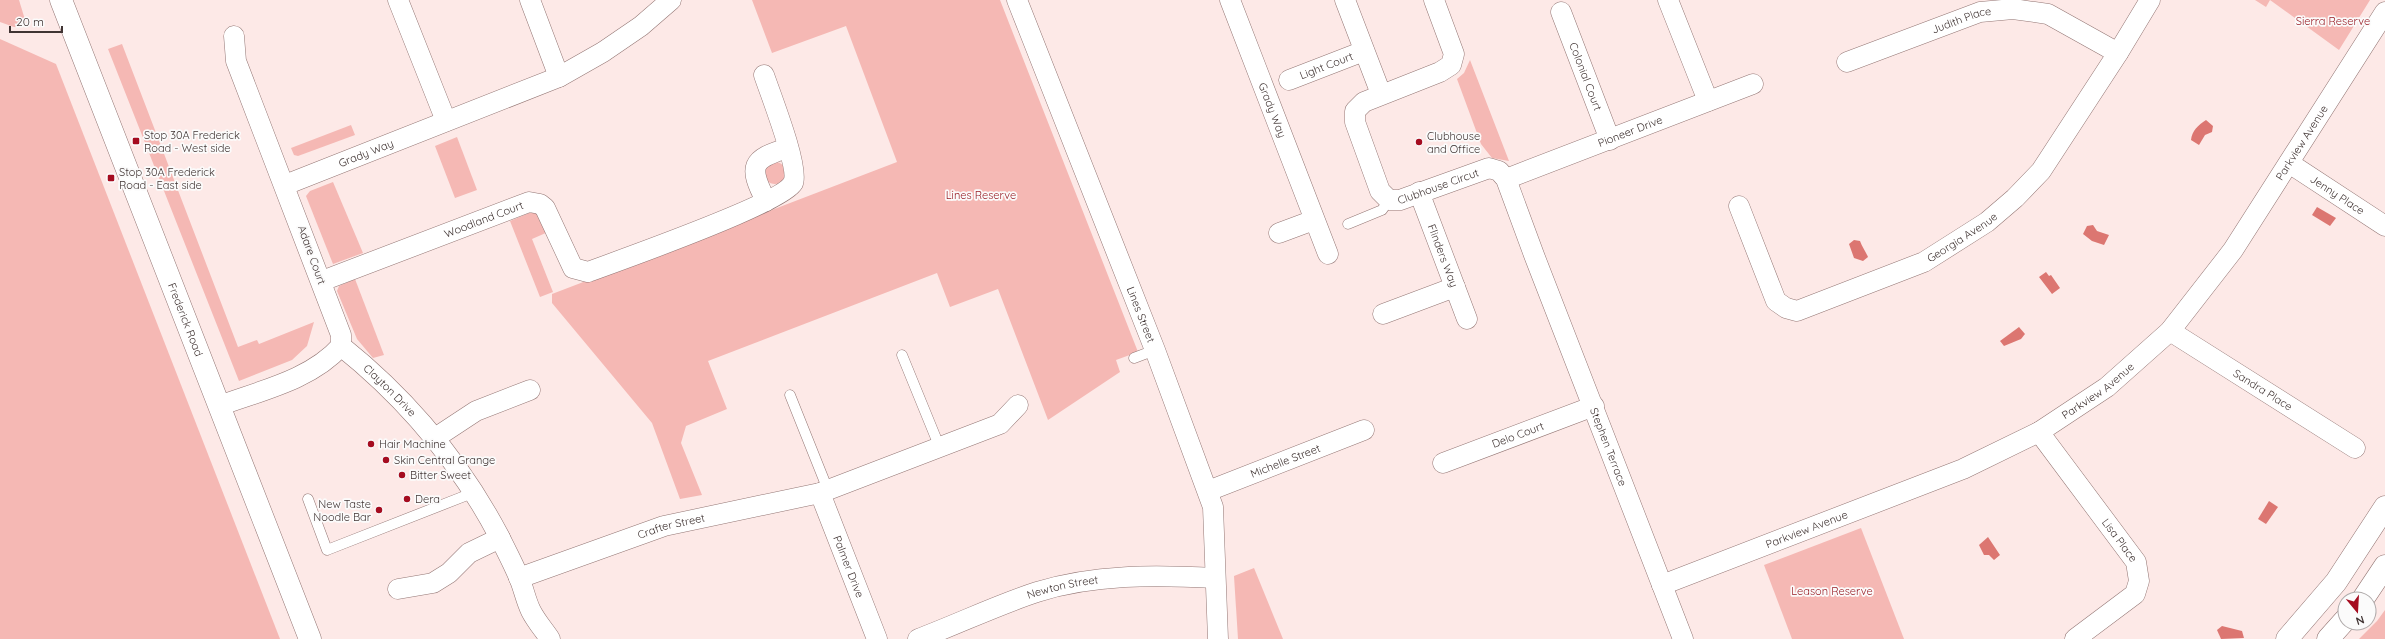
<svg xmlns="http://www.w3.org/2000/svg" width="2385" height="639" viewBox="0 0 2385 639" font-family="Quicksand,sans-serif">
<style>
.green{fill:#f5b8b4}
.water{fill:#dc7671}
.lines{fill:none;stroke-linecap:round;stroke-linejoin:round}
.service-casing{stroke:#937674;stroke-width:11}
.minor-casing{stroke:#937674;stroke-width:21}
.secondary-casing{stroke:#937674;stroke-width:23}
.service{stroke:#fff;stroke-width:10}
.minor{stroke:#fff;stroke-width:20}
.secondary{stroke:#fff;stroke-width:22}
.poi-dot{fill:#a50c20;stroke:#fbfbfb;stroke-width:1.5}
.labels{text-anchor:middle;stroke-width:3.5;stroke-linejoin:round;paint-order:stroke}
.street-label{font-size:11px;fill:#403433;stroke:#fbfbfb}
.park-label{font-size:11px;fill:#991e26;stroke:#fbfbfb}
.poi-label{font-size:11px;fill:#403433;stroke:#fbfbfb;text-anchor:start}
</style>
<rect width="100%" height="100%" fill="#fde9e7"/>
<g class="green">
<polygon points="0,0 19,0 26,23 22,27 14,27 0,22"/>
<polygon points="752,0 1000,0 1138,352 1116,360 1120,372 1048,420 998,289 950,307 937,273 708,361 727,409 686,426 681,443 702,495 680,499 652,423 552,303 552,294 897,162 846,26 772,53"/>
<polygon points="2255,0 2370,0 2339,50 2270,0 2266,7"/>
<polygon points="0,39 56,64 280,639 0,639"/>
<polygon points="122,44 238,347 257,340 259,344 314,322 307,346 292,360 239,381 108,49"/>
<polygon points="1470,60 1509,161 1492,158 1481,144 1457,79 1464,73"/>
<polygon points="351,125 355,135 298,156 294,155 291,148"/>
<polygon points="457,137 477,190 455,198 435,146"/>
<circle cx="775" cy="173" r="11"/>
<polygon points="333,182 363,253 333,264 306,196 310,191"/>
<polygon points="534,211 541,215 548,232 532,239 553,292 540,297 510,221"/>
<polygon points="355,279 384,355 373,358 357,339 337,291 339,286"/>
<polygon points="1861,528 1904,639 1792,639 1764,565"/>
<polygon points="1254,568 1283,639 1238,639 1234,576"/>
<polygon points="2385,610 2385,639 2359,639 2377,621"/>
</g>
<g class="water">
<path d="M2206 120 2213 126 2212 132 2205 135 2199 145 2191 140C2192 131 2198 125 2206 120Z"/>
<polygon points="2317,207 2336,218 2330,226 2312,215"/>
<polygon points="2093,225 2097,231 2109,235 2104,245 2092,241 2083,234 2087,226"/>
<path d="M1854 240 1860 241C1862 247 1866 252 1868 257L1863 261 1854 258 1849 244Z"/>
<polygon points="2046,272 2049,276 2051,275 2060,288 2052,294 2039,277"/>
<polygon points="2019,327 2025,334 2021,339 2004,346 2000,341"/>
<polygon points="2269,501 2278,507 2266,524 2258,519"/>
<polygon points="1988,537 2000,555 1994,560 1989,555 1984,555 1979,545"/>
<polygon points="2222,626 2242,631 2244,638 2221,639 2217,630"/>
</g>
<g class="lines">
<defs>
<g id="service">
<polyline points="1348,224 1382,210 1389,200"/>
<polyline points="902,355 940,448"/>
<polyline points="1134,358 1155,350"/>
<polyline points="790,395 828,490"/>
<polyline points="308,499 327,550 475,492"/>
</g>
<g id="minor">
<polyline points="398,0 446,121"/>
<polyline points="530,0 559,77"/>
<path id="s1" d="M1017 0 1155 350 1213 507 1218 639"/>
<path id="s2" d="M1230 0 1328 254"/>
<polyline points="1345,0 1381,94"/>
<path id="s3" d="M1434 0 1454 54 1451 65 1440 72 1364 102 1355 111V122L1380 191 1389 200H1400L1489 168 1499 171 1506 179 1534 255 1683 639"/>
<polyline points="1668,0 1708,101"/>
<path id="s4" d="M1561 12 1610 140"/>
<path id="s5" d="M1847 62 1980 12 2013 9 2048 14 2118 53"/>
<path id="s6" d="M1289 80 1364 51"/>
<path id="s7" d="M2289 163 2385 226"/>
<path id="s8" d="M1506 179 1753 84"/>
<path id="s9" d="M285 185 559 77 603 52 641 26 671 0"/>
<path id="s10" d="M1419 192 1467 319"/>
<path d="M766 201C748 166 751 159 788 148"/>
<path id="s11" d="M1739 206 1776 301 1786 308 1797 311 1924 262 1987 222 2015 198 2041 171 2118 53 2150 0"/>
<polyline points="1279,233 1314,220"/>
<path id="s12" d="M322 281 529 202 540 204 545 208 573 268 588 272C618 261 782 203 793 183 800 169 770 93 764 75"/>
<polyline points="1383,314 1455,287"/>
<path id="s13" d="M2170 331 2355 448"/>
<path id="s14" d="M341 346C406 398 460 462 499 536 506 550 514 565 520 580 524 590 526 601 531 611 536 621 544 630 550 639"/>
<path d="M219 406C259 391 311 380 341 346V335L236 61 234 36"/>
<path id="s15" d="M2039 432 2136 562 2139 581 2135 594 2075 639"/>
<polyline points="435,438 476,411 530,390"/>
<path id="s16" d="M1443 463 1594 406"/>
<path id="s17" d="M1208 491 1364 430"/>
<path id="s18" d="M820 493 877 639"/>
<path id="s19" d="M519 578 664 526 820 493 1000 424 1018 405"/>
<path id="s20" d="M1662 585 1963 469 2039 432 2107 387 2170 331 2233 250 2385 12"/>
<polyline points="398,589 433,583 449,573 469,553 500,538"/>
<path id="s21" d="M918 639C958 624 997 605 1037 592 1094 574 1155 575 1215 578"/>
</g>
<g id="secondary">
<path id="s22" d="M61 0 310 639"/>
<polyline points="2363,599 2385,566"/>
<polyline points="2287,639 2336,582 2385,507"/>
<polyline points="2328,639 2345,620"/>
</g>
</defs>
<use href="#service" class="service-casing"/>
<use href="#minor" class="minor-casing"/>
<use href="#secondary" class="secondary-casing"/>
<use href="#service" class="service"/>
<use href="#minor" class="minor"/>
<use href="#secondary" class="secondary"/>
</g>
<g class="poi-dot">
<rect x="132" y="137" width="8" height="8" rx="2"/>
<circle cx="1419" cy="142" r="4"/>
<rect x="107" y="174" width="8" height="8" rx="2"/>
<circle cx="371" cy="444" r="4"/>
<circle cx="386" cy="460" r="4"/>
<circle cx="402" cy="475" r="4"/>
<circle cx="407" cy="499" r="4"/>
<circle cx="379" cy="510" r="4"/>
</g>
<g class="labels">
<g class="street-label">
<text dy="4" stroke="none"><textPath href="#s5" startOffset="122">Judith Place</textPath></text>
<text dy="4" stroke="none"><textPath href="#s6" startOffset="40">Light Court</textPath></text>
<text dy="4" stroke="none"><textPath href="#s4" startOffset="69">Colonial Court</textPath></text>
<text dy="4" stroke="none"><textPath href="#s2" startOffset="118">Grady Way</textPath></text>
<text dy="4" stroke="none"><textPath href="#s8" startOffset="133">Pioneer Drive</textPath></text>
<text dy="4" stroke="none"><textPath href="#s20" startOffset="803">Parkview Avenue</textPath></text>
<text dy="4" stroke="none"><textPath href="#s9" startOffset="87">Grady Way</textPath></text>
<text dy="4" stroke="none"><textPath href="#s3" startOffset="325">Clubhouse Circut</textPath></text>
<text dy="4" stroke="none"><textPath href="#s7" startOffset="58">Jenny Place</textPath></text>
<text dy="4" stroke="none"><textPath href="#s12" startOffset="173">Woodland Court</textPath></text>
<text dy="4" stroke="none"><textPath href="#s11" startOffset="307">Georgia Avenue</textPath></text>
<text transform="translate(312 255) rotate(70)" y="4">Adare Court</text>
<text dy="4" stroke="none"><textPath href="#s10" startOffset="68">Flinders Way</textPath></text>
<text dy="4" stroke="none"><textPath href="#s1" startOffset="338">Lines Street</textPath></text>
<text dy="4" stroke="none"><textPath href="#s22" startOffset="343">Frederick Road</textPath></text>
<text dy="4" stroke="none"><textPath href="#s20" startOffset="479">Parkview Avenue</textPath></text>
<text dy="4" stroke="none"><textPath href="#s13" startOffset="110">Sandra Place</textPath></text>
<text dy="4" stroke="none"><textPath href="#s14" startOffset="66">Clayton Drive</textPath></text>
<text dy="4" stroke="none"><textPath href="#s16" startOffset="80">Delo Court</textPath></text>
<text dy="4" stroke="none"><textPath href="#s3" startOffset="687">Stephen Terrace</textPath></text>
<text dy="4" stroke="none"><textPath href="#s17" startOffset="83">Michelle Street</textPath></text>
<text dy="4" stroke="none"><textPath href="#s19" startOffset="161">Crafter Street</textPath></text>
<text dy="4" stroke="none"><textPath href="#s20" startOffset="155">Parkview Avenue</textPath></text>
<text dy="4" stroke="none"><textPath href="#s15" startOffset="135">Lisa Place</textPath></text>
<text dy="4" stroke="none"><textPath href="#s18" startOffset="79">Palmer Drive</textPath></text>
<text dy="4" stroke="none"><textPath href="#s21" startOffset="154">Newton Street</textPath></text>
</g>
<g class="park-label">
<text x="2333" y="25">Sierra Reserve</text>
<text x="981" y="199">Lines Reserve</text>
<text x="1832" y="595">Leason Reserve</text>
</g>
<g class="poi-label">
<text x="144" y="139">Stop 30A Frederick<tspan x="144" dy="13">Road - West side</tspan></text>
<text x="1427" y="140">Clubhouse<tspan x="1427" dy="13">and Office</tspan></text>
<text x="119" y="176">Stop 30A Frederick<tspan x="119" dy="13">Road - East side</tspan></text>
<text x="379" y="448">Hair Machine</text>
<text x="394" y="464">Skin Central Grange</text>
<text x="410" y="479">Bitter Sweet</text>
<text x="415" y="503">Dera</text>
<text x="371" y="508" text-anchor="end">New Taste<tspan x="371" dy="13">Noodle Bar</tspan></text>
</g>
</g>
<g transform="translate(2357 611) rotate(162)"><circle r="19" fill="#fbfbfb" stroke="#b0abab"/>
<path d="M0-3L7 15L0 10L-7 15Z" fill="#a50c20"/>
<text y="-6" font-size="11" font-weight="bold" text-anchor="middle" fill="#403433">N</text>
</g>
<path d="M10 26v6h52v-6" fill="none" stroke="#403433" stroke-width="2"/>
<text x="16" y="26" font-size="12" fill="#403433" stroke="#fbfbfb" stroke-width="3" paint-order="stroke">20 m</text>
</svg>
